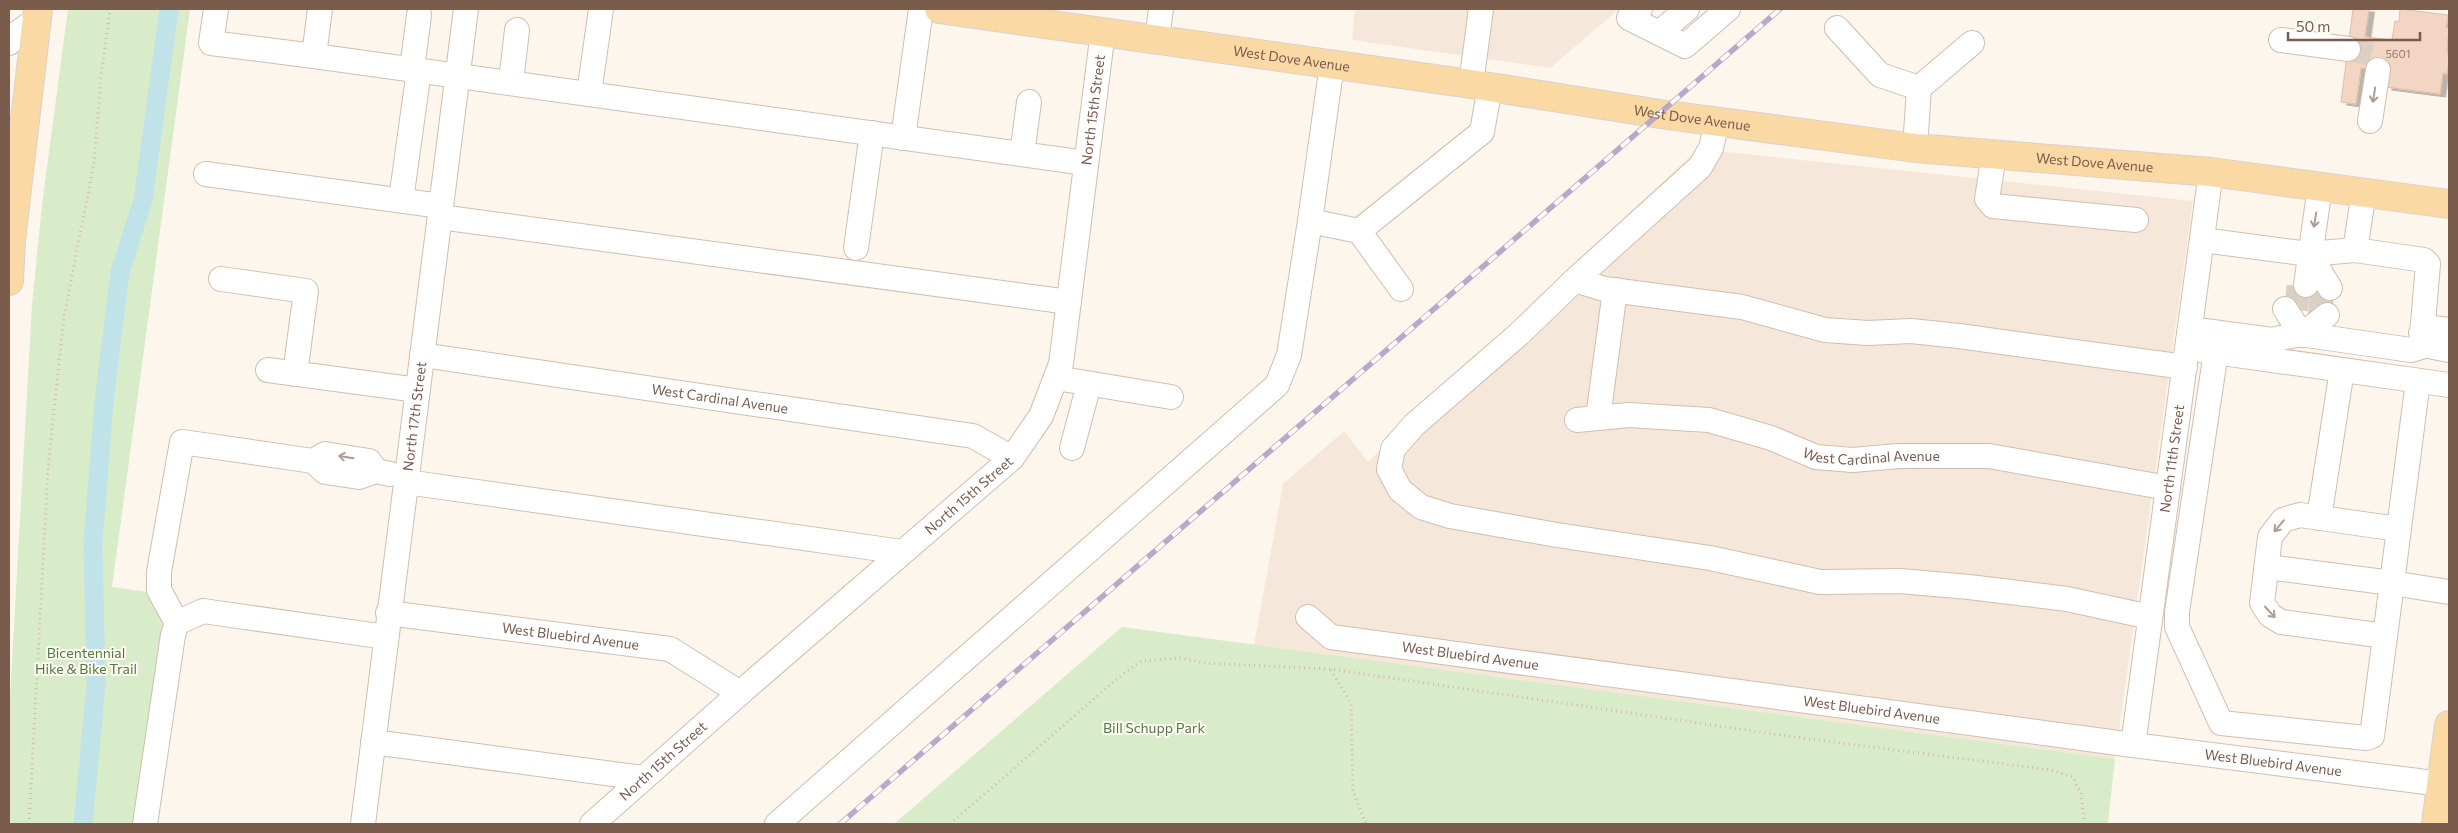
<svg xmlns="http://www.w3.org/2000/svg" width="2458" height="833" viewBox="0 0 2458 833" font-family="Commissioner,sans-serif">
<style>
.residential{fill:#f5e8da}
.green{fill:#d8ecc9}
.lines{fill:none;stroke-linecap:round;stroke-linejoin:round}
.canal{stroke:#bfe3e8;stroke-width:19}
.building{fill:#f3d5c3;stroke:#e6bba3;filter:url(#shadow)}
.minor-tunnel{stroke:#dcd0c4;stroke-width:24;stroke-dasharray:24 12;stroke-linecap:butt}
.minor-casing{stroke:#d1beb0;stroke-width:26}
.major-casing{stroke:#dad1cd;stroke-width:30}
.path{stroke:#d9b8a5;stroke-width:3;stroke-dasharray:1 4;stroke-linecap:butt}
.minor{stroke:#fff;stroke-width:24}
.major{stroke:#fbd9a5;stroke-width:28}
.rail-casing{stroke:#b9a8c9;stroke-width:5.5}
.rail{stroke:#fffaf3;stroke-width:4;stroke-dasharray:11;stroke-linecap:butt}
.oneway{stroke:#af9d94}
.labels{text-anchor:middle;stroke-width:4;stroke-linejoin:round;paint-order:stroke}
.number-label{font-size:11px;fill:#987a6a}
.street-label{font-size:14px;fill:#7a5c4d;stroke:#fffaf3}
.park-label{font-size:14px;fill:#537a41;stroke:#fffaf3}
</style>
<defs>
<filter id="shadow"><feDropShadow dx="5.5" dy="3" stdDeviation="0" flood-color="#0004"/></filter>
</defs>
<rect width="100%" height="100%" fill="#fdf6ec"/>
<g class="residential">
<polygon points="1355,9 1619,9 1550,68 1352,40"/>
<polygon points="1698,149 2193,201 2115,759 1254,645 1283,484 1344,431 1368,462 1566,271"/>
</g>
<g class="green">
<polygon points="68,9 190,9 112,587 170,595 138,824 9,824 9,715 32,305 42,205"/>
<polygon points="1122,627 2115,759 2108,824 894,824"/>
</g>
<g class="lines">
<polyline class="canal" points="83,824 96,685 93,542 104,402 120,272 143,200 169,9"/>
</g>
<polygon class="building" points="2353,9 2369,9 2365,37 2392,40 2395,21 2399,22 2400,9 2448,15 2446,28 2449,28 2447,50 2449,58 2447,74 2443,73 2440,94 2386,87 2388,72 2361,68 2356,104 2341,102"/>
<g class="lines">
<g class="minor-tunnel">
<polyline points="2348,49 2376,55 2379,60 2378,70"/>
<polyline points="2296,310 2299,283"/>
<polyline points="2320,314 2323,287"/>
</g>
<defs>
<g id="minor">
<polyline points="216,9 211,43 314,56"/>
<polyline points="320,9 314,56 1086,163"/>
<polyline points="1640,9 1629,18 1685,46 1728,9"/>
<polyline points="1837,28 1880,75 1919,88 1972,43"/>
<polyline points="1659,33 1687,9"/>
<polyline points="1157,39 1161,9"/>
<polyline points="2281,40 2348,49"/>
<polyline points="9,43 16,34 37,19"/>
<polyline points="1332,64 1310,221 1359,231 1482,132 1490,87"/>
<polyline points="412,69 419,15"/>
<polyline points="511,82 517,30"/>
<polyline points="1471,84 1481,9"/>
<polyline points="589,94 601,9"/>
<polyline points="2370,121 2378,70"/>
<polyline points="1717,122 1711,148 1700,167 1575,280 1604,289 1742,307 1825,330 1868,333 1911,331 1959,336 2185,367"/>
<polyline points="903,138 921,9"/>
<polyline points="1915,148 1919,88"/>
<polyline points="1022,154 1029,102"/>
<polyline points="1994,155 1987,199 1993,206 2136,220"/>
<polyline points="206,174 441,206"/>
<polyline points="401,200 419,70"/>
<polyline points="440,217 1069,302"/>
<polyline points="1359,231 1401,289"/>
<polyline points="2202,240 2309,254 2355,250"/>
<polyline points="856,248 872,133"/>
<polyline points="2309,254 2330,288"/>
<polyline points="221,279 306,291 295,374"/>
<polyline points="1575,280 1519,334 1414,425 1393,449 1389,469 1400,490 1421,507 1450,516 1557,535 1710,558 1820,582 1900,581 1969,587 2067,599 2150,617"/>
<polyline points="2306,285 2320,187"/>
<polyline points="2285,309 2302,335"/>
<polyline points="2190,329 2272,340 2300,334 2411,350 2421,347 2428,264 2424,260 2355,250 2364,192"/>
<polyline points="2449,330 2432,328 2421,333 2428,346 2449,350"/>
<polyline points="2302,335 2327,315"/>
<polyline points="2201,350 2449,385"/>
<polyline points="2216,352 2177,612 2177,627 2221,723 2366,738 2372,736 2392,583 2267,567"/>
<path id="s1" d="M422 355 973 436 1012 458"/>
<polyline points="268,370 418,390"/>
<polyline points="1056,378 1171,397"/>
<polyline points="2418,381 2392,583 2449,592"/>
<polyline points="1598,418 1615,290"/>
<path id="s2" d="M1577 420 1629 415 1709 420 1771 438 1816 457 1853 460 1898 456H1989L2168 488"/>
<polyline points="1072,448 1089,384"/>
<polyline points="313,461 325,472 359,477 376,471 390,474"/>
<polyline points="406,482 902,552"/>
<polyline points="2319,518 2342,370"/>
<path id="s3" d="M388 613 670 649 740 693"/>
<path id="s4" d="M1308 617 1331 637 2133 745 2442 784"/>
<polyline points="177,623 159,590 159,572 182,442 313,461 325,454 369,461 376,471"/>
<polyline points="2385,636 2281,622 2270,615 2262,603 2270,537 2283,520 2300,515 2398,529"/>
<polyline points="373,742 643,778"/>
<path id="s5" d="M2133 745 2211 172"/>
<polyline points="145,824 173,635 177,623 203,611 386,637"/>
<path id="s6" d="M363 824 466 9"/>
<path id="s7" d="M592 824 740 693 1012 458 1041 416 1061 364 1103 31"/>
<polyline points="777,824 1277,385 1289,355 1310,221"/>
</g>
<g id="major">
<path id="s8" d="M939 9 1471 84 1660 114 1915 148 2211 172 2449 204"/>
<polyline points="9,281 11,240 38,9"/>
<polyline points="2436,824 2449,725"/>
</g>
</defs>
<use href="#minor" class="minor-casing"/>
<use href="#major" class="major-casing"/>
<g class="path">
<polyline points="1331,670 1351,703 1353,791 1366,824"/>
<polyline points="29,824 48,469 56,389 64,317 94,163 101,76 110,9"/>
<polyline points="950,824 1118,678 1141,661 1180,658 1205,663 1330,669 1794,737 2051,770 2073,777 2081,794 2085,824"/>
</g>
<use href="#minor" class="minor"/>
<use href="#major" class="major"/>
<defs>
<polyline id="rail" points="840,824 1780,9"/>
</defs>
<use href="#rail" class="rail-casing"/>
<use href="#rail" class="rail"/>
</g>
<defs><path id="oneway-shaft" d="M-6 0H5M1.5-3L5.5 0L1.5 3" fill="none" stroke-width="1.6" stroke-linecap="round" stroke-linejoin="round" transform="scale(1.25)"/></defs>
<g class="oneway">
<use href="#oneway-shaft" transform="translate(2374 95) rotate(99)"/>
<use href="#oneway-shaft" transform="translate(2315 220) rotate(99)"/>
<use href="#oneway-shaft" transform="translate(346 457) rotate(-171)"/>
<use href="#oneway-shaft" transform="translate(2279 526) rotate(130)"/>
<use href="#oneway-shaft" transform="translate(2270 612) rotate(47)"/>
</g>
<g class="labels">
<g class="number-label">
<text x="2398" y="58">5601</text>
</g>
<g class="street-label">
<text dy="5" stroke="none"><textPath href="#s8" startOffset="356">West Dove Avenue</textPath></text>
<text dy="5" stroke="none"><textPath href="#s7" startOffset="920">North 15th Street</textPath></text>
<text dy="5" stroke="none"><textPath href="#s8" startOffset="761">West Dove Avenue</textPath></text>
<text dy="5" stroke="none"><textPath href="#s8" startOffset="1166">West Dove Avenue</textPath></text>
<text dy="5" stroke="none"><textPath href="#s1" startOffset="301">West Cardinal Avenue</textPath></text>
<text dy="5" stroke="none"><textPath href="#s6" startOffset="411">North 17th Street</textPath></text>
<text dy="5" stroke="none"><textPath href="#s2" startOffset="301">West Cardinal Avenue</textPath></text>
<text dy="5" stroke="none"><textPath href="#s5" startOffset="289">North 11th Street</textPath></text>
<text dy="5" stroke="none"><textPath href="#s7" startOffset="500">North 15th Street</textPath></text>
<text dy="5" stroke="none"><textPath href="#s3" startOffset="184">West Bluebird Avenue</textPath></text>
<text dy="5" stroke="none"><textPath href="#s4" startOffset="171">West Bluebird Avenue</textPath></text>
<text dy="5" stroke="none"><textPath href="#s4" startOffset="576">West Bluebird Avenue</textPath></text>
<text dy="5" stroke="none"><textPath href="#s7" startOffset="95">North 15th Street</textPath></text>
<text dy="5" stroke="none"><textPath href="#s4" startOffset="981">West Bluebird Avenue</textPath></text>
</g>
<g class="park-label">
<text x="86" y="658">Bicentennial<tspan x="86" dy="16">Hike &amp; Bike Trail</tspan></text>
<text x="1154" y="733">Bill Schupp Park</text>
</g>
</g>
<rect width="2458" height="833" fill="none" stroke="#7a5c4d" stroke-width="20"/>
<path d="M2288 32v8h132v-8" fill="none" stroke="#7a5c4d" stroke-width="2.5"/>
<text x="2296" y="32" font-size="15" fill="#7a5c4d" stroke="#fffaf3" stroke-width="4" paint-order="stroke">50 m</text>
</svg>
